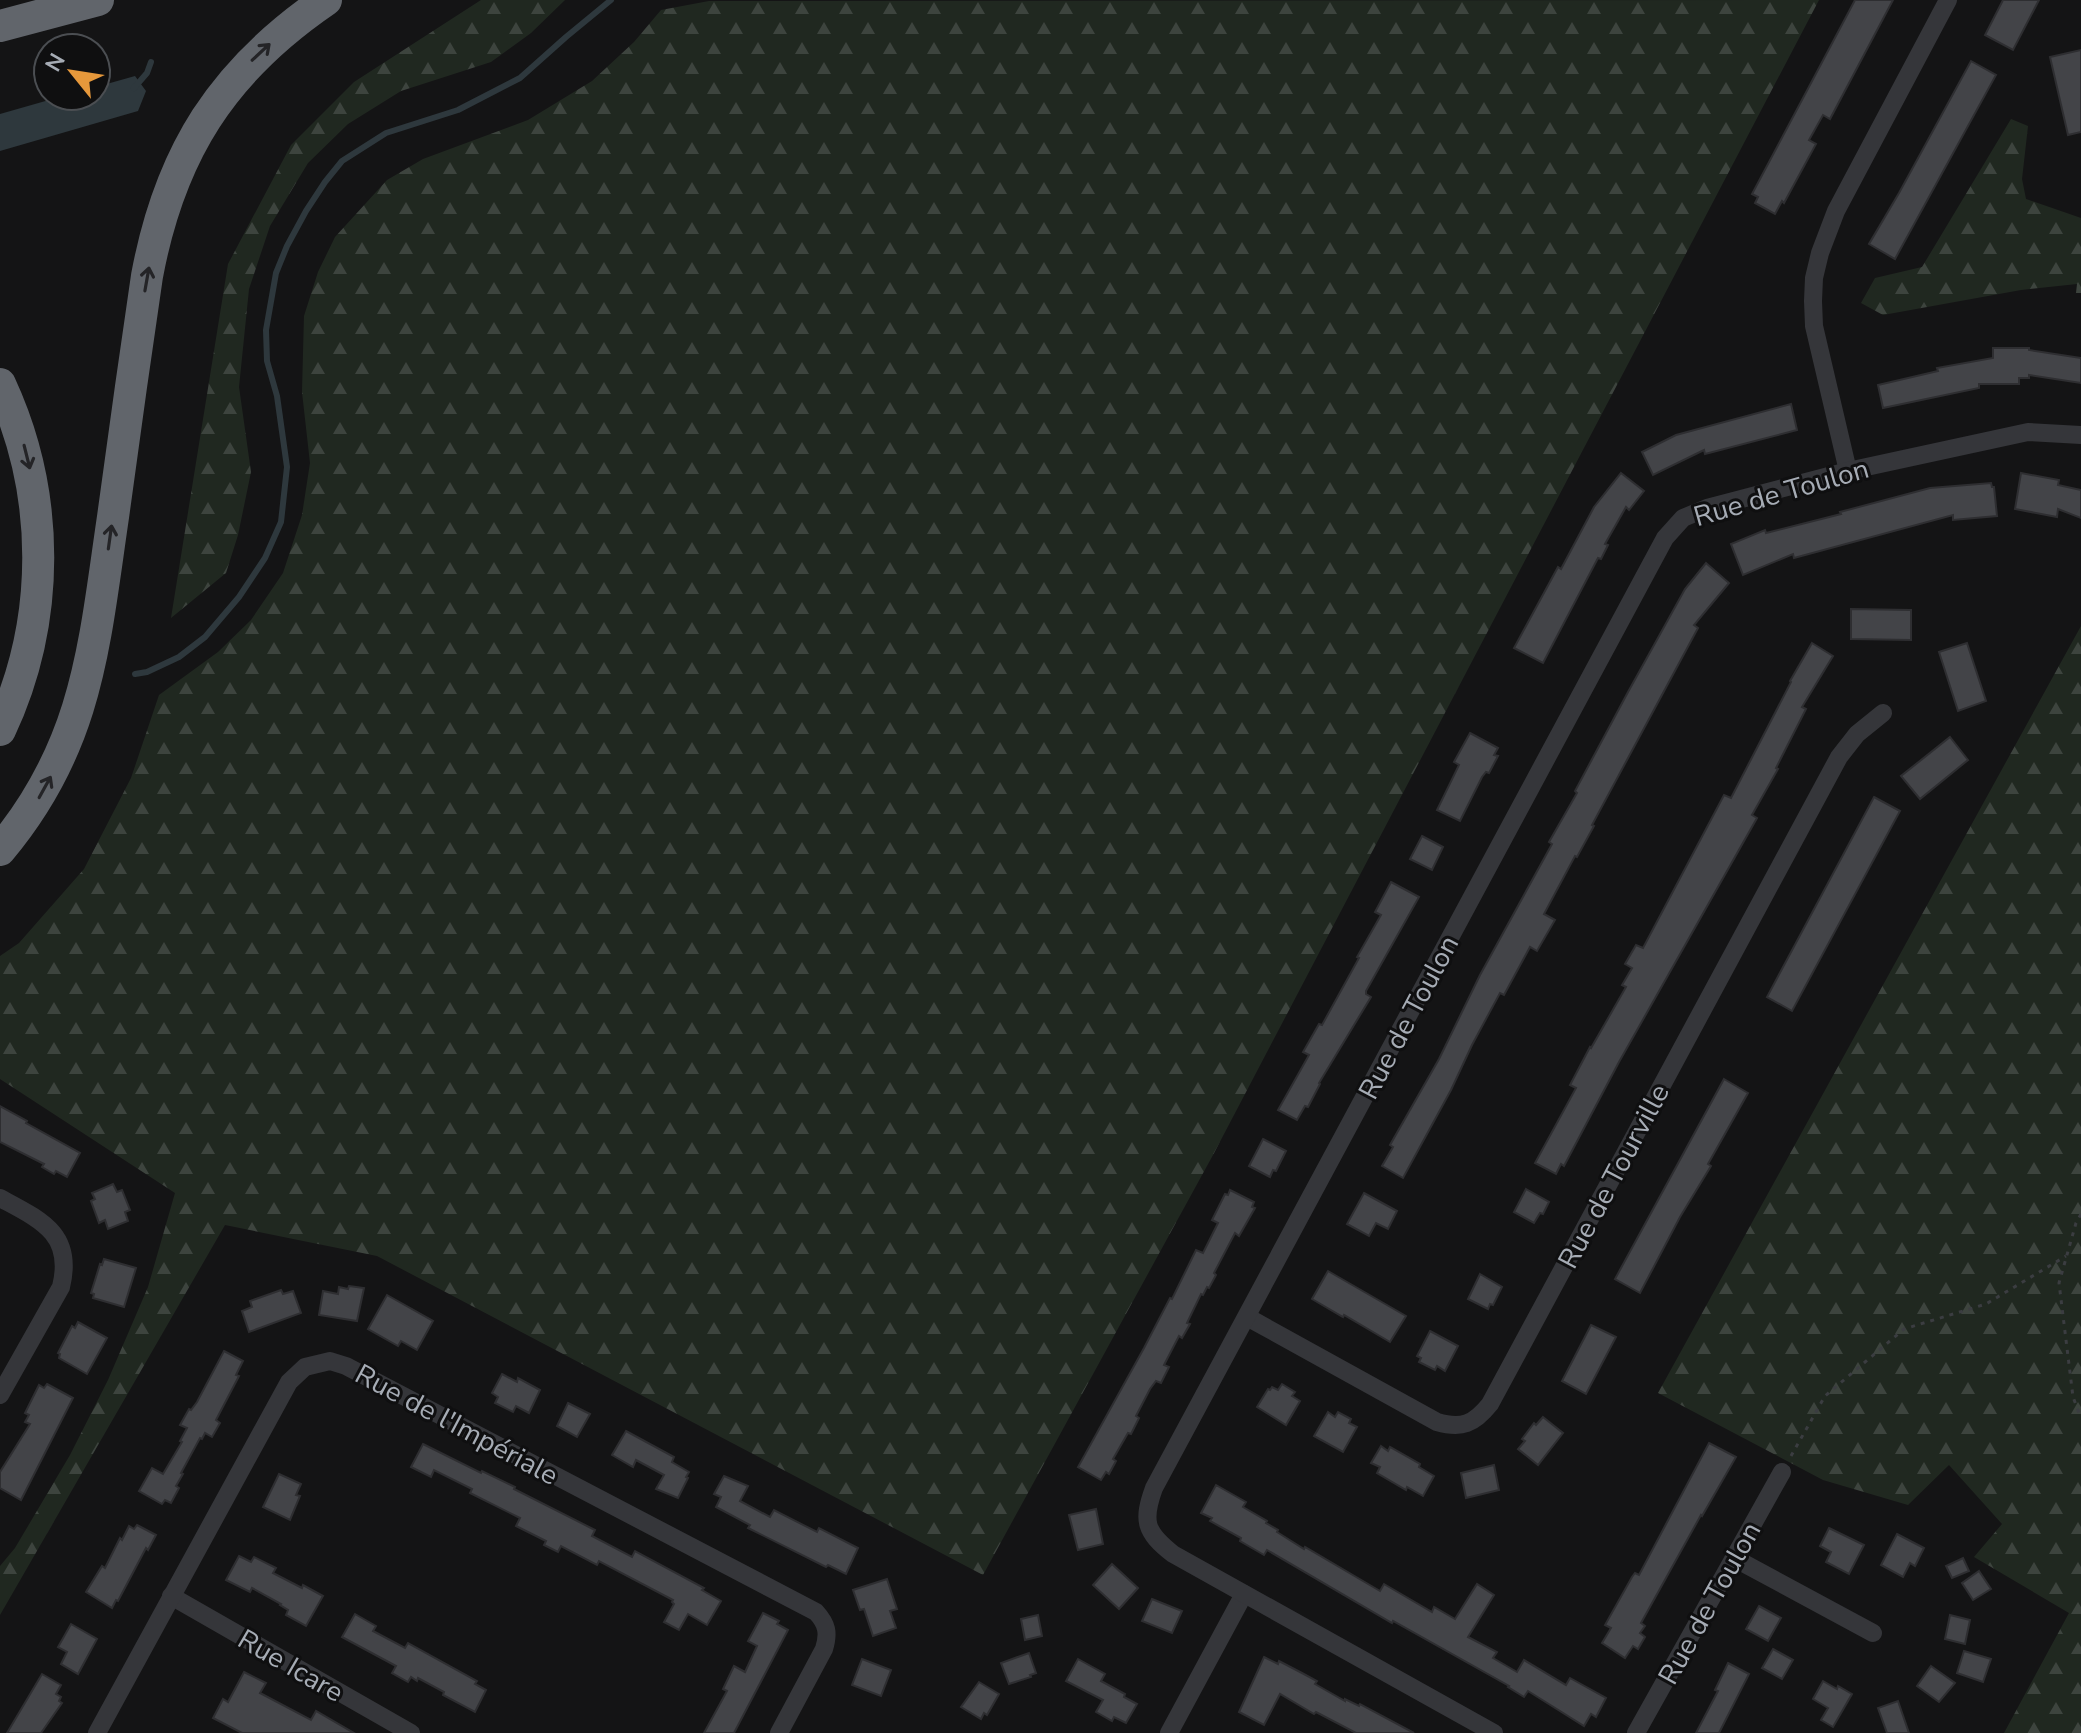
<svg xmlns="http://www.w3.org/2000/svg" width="2081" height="1733" viewBox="0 0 2081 1733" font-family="'Nunito Sans',sans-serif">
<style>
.forest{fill:url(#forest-firs)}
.water{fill:#2e383d}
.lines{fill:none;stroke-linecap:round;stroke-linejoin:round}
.stream{stroke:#2e383d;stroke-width:6}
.building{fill:#434448;stroke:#2e2e31;stroke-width:2}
.path{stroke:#3b3d41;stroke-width:3;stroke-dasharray:4 6;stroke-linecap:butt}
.street{stroke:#35363a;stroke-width:18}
.highway{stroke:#61656b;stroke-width:32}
.oneway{stroke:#242427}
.labels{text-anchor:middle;stroke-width:6;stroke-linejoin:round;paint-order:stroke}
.street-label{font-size:28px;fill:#a6acb5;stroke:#0f0f10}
</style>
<defs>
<pattern id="forest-firs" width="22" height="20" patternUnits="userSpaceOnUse" patternTransform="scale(2)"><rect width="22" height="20" fill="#202820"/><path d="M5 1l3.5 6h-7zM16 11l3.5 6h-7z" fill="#3d443e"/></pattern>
</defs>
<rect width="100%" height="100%" fill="#141415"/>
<g class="forest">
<polygon points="481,0 565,0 531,33 491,62 401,91 348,124 308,163 270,226 249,289 239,387 251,472 238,535 226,573 171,618 228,264 291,145 354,82"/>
<polygon points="1819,0 1213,1155 983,1575 377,1256 225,1225 0,1615 0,1566 15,1548 70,1455 108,1380 148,1287 175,1193 0,1079 0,956 19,943 84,869 131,778 159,695 218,652 251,620 283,573 302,515 310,463 302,392 304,316 318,272 335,237 387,180 423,159 528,120 592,81 634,42 661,10 709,1"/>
<polygon points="2011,119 2028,126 2022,179 2026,199 2081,218 2081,293 2076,293 2077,284 2021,290 1883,315 1861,303 1875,278 1922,267"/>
<polygon points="2081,626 2081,1733 2004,1733 2069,1613 1974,1557 2002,1524 1949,1465 1908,1505 1823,1480 1658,1393"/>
</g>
<polygon class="water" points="135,76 146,91 138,111 0,151 0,114 63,96 96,96 96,87"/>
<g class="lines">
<g class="stream">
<polyline points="134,88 147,73 151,62"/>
<polyline points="135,674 147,672 179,657 205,637 239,597 265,558 281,522 287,467 277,396 267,361 266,330 276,273 287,246 306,211 325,182 342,161 386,133 458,110 520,78 566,37 611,0"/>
</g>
</g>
<g class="building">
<polygon points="1855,0 1893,0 1830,119 1823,115 1809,140 1816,144 1784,203 1782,201 1775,214 1755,203 1758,197 1752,194"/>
<polygon points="2003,0 2039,0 2013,50 1985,35"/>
<polygon points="2081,50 2081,132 2068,135 2050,57"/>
<polygon points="1971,61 1996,75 1895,259 1869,244 1899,193"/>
<polygon points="1993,348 2029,348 2029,350 2081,358 2081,383 2029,375 2029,378 2019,378 2019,384 1979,384 1979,388 1883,408 1878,385 1938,371 1937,368 1993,358"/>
<polygon points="1791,404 1797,430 1705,454 1704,450 1653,475 1642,452 1676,435"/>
<polygon points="1621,473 1644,491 1629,510 1626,507 1605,544 1608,545 1601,559 1598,558 1543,663 1514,648 1558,567 1561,569 1594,507"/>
<polygon points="2021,473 2059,480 2058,485 2081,490 2081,518 2058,509 2057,517 2015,509"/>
<polygon points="1991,483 1992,487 1994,487 1997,516 1953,520 1953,515 1794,558 1793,554 1743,575 1731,544 1765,530 1766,533 1841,514 1840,512 1930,488"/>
<polygon points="1706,563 1729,583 1694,625 1698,628 1592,825 1594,826 1577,857 1575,856 1544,914 1555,920 1537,951 1530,947 1504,995 1500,993 1472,1045 1451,1090 1403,1178 1382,1166 1393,1147 1390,1145 1439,1059 1480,975 1552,844 1549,842 1577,793 1575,791 1628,692 1685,589"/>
<polygon points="1851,609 1911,610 1911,640 1851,639"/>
<polygon points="1812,643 1833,656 1802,707 1806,709 1776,768 1778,769 1752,815 1757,818 1619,1062 1564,1166 1561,1164 1556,1174 1535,1163 1576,1088 1570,1085 1590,1047 1591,1048 1626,987 1622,985 1632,968 1625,964 1636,945 1643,948 1724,795 1731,798 1791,682 1790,681"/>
<polygon points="1967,643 1986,701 1958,711 1939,652"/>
<polygon points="1470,733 1498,748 1494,755 1498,756 1489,773 1486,772 1482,777 1460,821 1437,810 1459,765 1454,762"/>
<polygon points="1950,737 1968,760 1920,799 1901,776"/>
<polygon points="1874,797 1900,811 1792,1011 1767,997"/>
<polygon points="1422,836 1443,847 1432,870 1410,859"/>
<polygon points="1391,882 1419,897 1366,991 1366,994 1371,997 1319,1083 1320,1084 1308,1107 1305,1106 1297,1120 1278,1110 1309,1055 1303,1052 1319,1024 1322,1025 1359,958 1357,957 1381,915 1375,912"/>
<polygon points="1724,1079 1748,1093 1708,1164 1711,1166 1680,1217 1640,1293 1615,1279"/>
<polygon points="0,1106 27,1121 26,1123 80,1153 67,1177 56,1171 54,1174 42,1167 44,1164 0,1142"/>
<polygon points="1263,1139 1286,1151 1276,1171 1273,1170 1270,1177 1249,1166"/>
<polygon points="113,1184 117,1192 122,1190 130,1210 125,1212 128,1221 108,1229 105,1220 99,1223 91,1201 95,1199 92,1193"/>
<polygon points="1526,1189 1549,1202 1543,1214 1540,1213 1534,1223 1514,1212"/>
<polygon points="1230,1190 1254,1202 1252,1207 1255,1208 1239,1236 1235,1233 1214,1273 1216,1275 1209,1288 1207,1287 1203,1295 1201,1294 1187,1323 1190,1324 1182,1338 1179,1336 1164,1365 1169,1367 1161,1383 1156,1381 1150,1389 1136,1416 1139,1418 1131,1434 1128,1433 1113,1459 1116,1461 1109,1474 1106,1472 1101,1480 1078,1467 1144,1348 1170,1298 1172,1299 1196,1250 1203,1253 1218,1223 1212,1220 1225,1194 1228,1195"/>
<polygon points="1364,1193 1397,1211 1388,1229 1376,1223 1369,1236 1347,1224"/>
<polygon points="104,1259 136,1268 124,1307 93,1298 94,1294 91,1293 100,1264 102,1265"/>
<polygon points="1328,1271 1406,1316 1390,1342 1344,1315 1343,1317 1312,1299"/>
<polygon points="1480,1274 1502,1287 1493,1305 1490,1304 1488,1309 1468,1299"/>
<polygon points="349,1286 364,1288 357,1321 319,1315 323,1291 338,1294 339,1287 348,1289"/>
<polygon points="281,1290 283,1294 293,1291 301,1313 249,1332 242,1311 252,1307 250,1301"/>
<polygon points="387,1295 433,1321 417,1350 401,1341 398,1346 368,1329"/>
<polygon points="78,1322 107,1338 87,1374 59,1358 60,1354 58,1353 72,1326 75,1328"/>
<polygon points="1591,1325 1616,1337 1586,1394 1562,1381"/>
<polygon points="1430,1331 1458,1346 1445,1371 1437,1366 1435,1370 1419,1362 1421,1358 1417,1356"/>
<polygon points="224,1351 243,1361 236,1375 239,1376 216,1420 220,1423 212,1437 205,1433 202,1439 200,1438 181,1473 183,1474 176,1486 179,1488 171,1503 165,1500 162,1504 139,1491 152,1468 163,1474 182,1442 180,1441 187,1428 180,1425 189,1409 191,1410 197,1402"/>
<polygon points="502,1374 517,1382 518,1378 540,1390 529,1413 516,1406 513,1412 495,1403 498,1397 492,1393"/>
<polygon points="47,1384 73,1398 21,1500 0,1488 0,1472 30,1424 25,1422 29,1415 25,1413 39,1385 44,1388"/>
<polygon points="1282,1384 1295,1392 1292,1396 1300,1401 1286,1425 1257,1407 1268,1389 1270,1390 1272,1387 1278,1390"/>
<polygon points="568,1403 590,1414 577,1437 557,1426"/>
<polygon points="1328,1412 1335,1417 1338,1412 1351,1419 1349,1423 1357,1427 1343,1452 1314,1436"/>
<polygon points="1543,1417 1563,1433 1538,1465 1518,1449 1525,1441 1522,1439 1534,1423 1536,1425"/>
<polygon points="626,1431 674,1457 672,1462 689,1472 686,1477 688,1478 678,1498 656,1489 664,1475 636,1460 633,1467 612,1455"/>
<polygon points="1709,1443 1736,1457 1702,1516 1701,1515 1641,1623 1645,1626 1640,1633 1645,1637 1638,1649 1633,1646 1625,1658 1602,1643 1611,1628 1605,1625 1632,1577 1635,1573 1639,1575"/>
<polygon points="423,1444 481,1473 482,1471 515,1487 514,1489 595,1530 592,1536 632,1557 635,1551 704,1588 702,1590 721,1601 707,1625 688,1614 679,1630 664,1622 674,1604 672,1602 673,1600 599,1561 597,1565 561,1546 558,1552 544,1545 546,1541 516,1526 520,1518 470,1493 472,1489 434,1470 431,1477 411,1467"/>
<polygon points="1381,1446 1388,1451 1390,1447 1420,1464 1419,1467 1434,1476 1423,1496 1407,1487 1406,1490 1377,1473 1380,1467 1371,1463"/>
<polygon points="1494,1465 1499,1490 1466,1498 1461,1473"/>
<polygon points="279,1474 301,1484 296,1495 300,1496 290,1520 263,1507"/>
<polygon points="724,1476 748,1486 740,1501 770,1517 774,1510 817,1532 819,1528 858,1548 846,1574 828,1565 826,1567 748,1528 750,1525 716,1507 721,1497 714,1494"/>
<polygon points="1216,1485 1246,1502 1243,1507 1267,1521 1266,1523 1278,1530 1277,1532 1304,1549 1305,1547 1380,1591 1384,1584 1432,1612 1434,1607 1455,1619 1477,1584 1494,1595 1468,1637 1497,1652 1493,1658 1517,1672 1524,1660 1566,1685 1570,1678 1606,1698 1596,1717 1591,1714 1584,1726 1528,1691 1524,1697 1508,1687 1509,1686 1393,1621 1392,1623 1267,1550 1264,1555 1240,1541 1241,1538 1210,1521 1212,1518 1201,1513"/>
<polygon points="1096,1509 1103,1544 1078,1550 1069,1515"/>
<polygon points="137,1525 156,1535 148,1550 146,1548 118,1601 116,1600 112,1608 86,1592 102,1566 105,1568 120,1538 122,1540 129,1526 134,1529"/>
<polygon points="1829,1528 1864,1545 1849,1574 1826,1562 1831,1552 1820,1546"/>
<polygon points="1897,1534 1924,1548 1915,1566 1910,1563 1903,1577 1881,1565"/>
<polygon points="239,1556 251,1562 254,1557 276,1568 273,1573 302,1588 303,1585 323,1596 306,1626 286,1615 288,1610 280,1605 281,1604 252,1588 250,1592 226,1580"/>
<polygon points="1963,1558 1969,1571 1952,1578 1946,1566"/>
<polygon points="1112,1564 1138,1588 1119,1609 1093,1585"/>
<polygon points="1979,1571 1991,1589 1973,1600 1962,1583"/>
<polygon points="887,1579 897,1609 890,1611 896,1628 873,1636 864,1609 860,1610 853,1590"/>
<polygon points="1152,1599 1182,1611 1172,1633 1142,1621"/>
<polygon points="1759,1606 1781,1618 1768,1641 1746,1629"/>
<polygon points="763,1613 779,1621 777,1624 788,1630 734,1733 704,1733 727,1691 723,1689 734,1666 745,1672 757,1646 748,1641"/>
<polygon points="355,1614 376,1626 373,1631 405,1648 408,1643 477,1681 475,1684 486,1690 475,1712 443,1695 444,1692 418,1678 417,1681 411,1677 408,1682 392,1673 396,1666 342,1637"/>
<polygon points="1038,1615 1042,1636 1025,1640 1021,1619"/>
<polygon points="1950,1615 1970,1620 1965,1644 1945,1639"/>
<polygon points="71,1624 97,1639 78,1674 61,1664 67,1652 58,1647"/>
<polygon points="1773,1649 1793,1660 1782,1679 1762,1668"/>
<polygon points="1964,1651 1991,1659 1983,1682 1957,1673"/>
<polygon points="1029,1653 1036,1673 1030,1675 1031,1677 1009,1684 1001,1663"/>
<polygon points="1264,1657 1278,1664 1279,1661 1302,1673 1317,1681 1315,1684 1345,1701 1345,1699 1359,1706 1360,1704 1414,1733 1356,1733 1316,1712 1314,1714 1280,1694 1264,1725 1239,1712"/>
<polygon points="862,1659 891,1670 881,1696 852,1685"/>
<polygon points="1078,1659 1105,1674 1101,1681 1125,1694 1124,1697 1137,1704 1126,1723 1114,1717 1112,1721 1096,1712 1103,1700 1066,1681"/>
<polygon points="1728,1663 1749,1674 1719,1733 1696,1733 1718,1691 1715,1690"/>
<polygon points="1931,1666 1955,1683 1939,1702 1917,1686"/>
<polygon points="244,1672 266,1683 260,1693 311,1720 316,1711 354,1733 242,1733 213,1718 223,1699 228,1702"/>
<polygon points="42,1674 61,1685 56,1694 61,1697 59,1701 62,1703 41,1733 7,1733"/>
<polygon points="1823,1681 1837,1689 1838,1686 1852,1694 1833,1727 1821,1720 1828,1708 1813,1699"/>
<polygon points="979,1682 999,1694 987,1715 984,1713 981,1719 961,1707"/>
<polygon points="1898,1701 1909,1733 1887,1733 1878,1708"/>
</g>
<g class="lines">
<g class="path">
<polyline points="2081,1214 2076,1223 2059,1283 2073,1397 2081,1418"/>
<polyline points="1791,1456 1825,1396 1904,1329 1986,1304 2066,1256"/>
</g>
<g class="street">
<polyline points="1848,471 1814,326 1813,301 1814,278 1820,253 1836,211 1948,0"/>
<path d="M0 1198C41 1220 74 1234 61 1287L0 1395"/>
<path d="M1247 1317 1437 1422C1462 1429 1474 1424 1490 1404L1839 757 1857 734 1883 713"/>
<polyline points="1734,1558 1873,1633"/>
<polyline points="171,1596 411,1733"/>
<path d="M97 1733 289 1382 305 1367 330 1361 346 1366 816 1612C827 1624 829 1633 824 1649L779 1733"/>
<polyline points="1169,1733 1244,1594"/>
<path d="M1494 1733 1173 1554C1145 1532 1142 1521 1154 1488L1665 538 1683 518 1707 508 1848 471 2028 432 2081 435"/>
<polyline points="1636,1733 1782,1472"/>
</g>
<g class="highway">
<polyline points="0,26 98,0"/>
<path d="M0 384C51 494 51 621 0 730"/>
<path d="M0 850C88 745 94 646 113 517 124 437 135 356 147 276 170 153 222 71 326 0"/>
</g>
</g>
<defs><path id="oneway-shaft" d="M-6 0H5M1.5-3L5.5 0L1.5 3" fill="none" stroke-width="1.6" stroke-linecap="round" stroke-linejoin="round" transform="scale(2)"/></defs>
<g class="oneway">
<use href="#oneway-shaft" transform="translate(261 52) rotate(-43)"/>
<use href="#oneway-shaft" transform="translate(147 279) rotate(-80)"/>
<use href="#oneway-shaft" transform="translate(27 457) rotate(76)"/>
<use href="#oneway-shaft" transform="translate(110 537) rotate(-82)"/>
<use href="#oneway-shaft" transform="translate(45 787) rotate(-61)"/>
</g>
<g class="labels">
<g class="street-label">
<text transform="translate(1781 492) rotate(-16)" y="10">Rue de Toulon</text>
<text transform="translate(1408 1017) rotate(-62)" y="10">Rue de Toulon</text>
<text transform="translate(1613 1176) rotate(-62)" y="10">Rue de Tourville</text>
<text transform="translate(457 1424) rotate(28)" y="10">Rue de l'Impériale</text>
<text transform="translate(1709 1603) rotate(-61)" y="10">Rue de Toulon</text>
<text transform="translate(291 1665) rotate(30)" y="10">Rue Icare</text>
</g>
</g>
<g transform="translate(72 72) rotate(300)"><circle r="38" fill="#0f0f10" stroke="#4b4e52" stroke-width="2"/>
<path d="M0-6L14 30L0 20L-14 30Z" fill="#e6983b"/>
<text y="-12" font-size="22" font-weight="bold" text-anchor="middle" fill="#a6acb5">N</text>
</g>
</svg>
